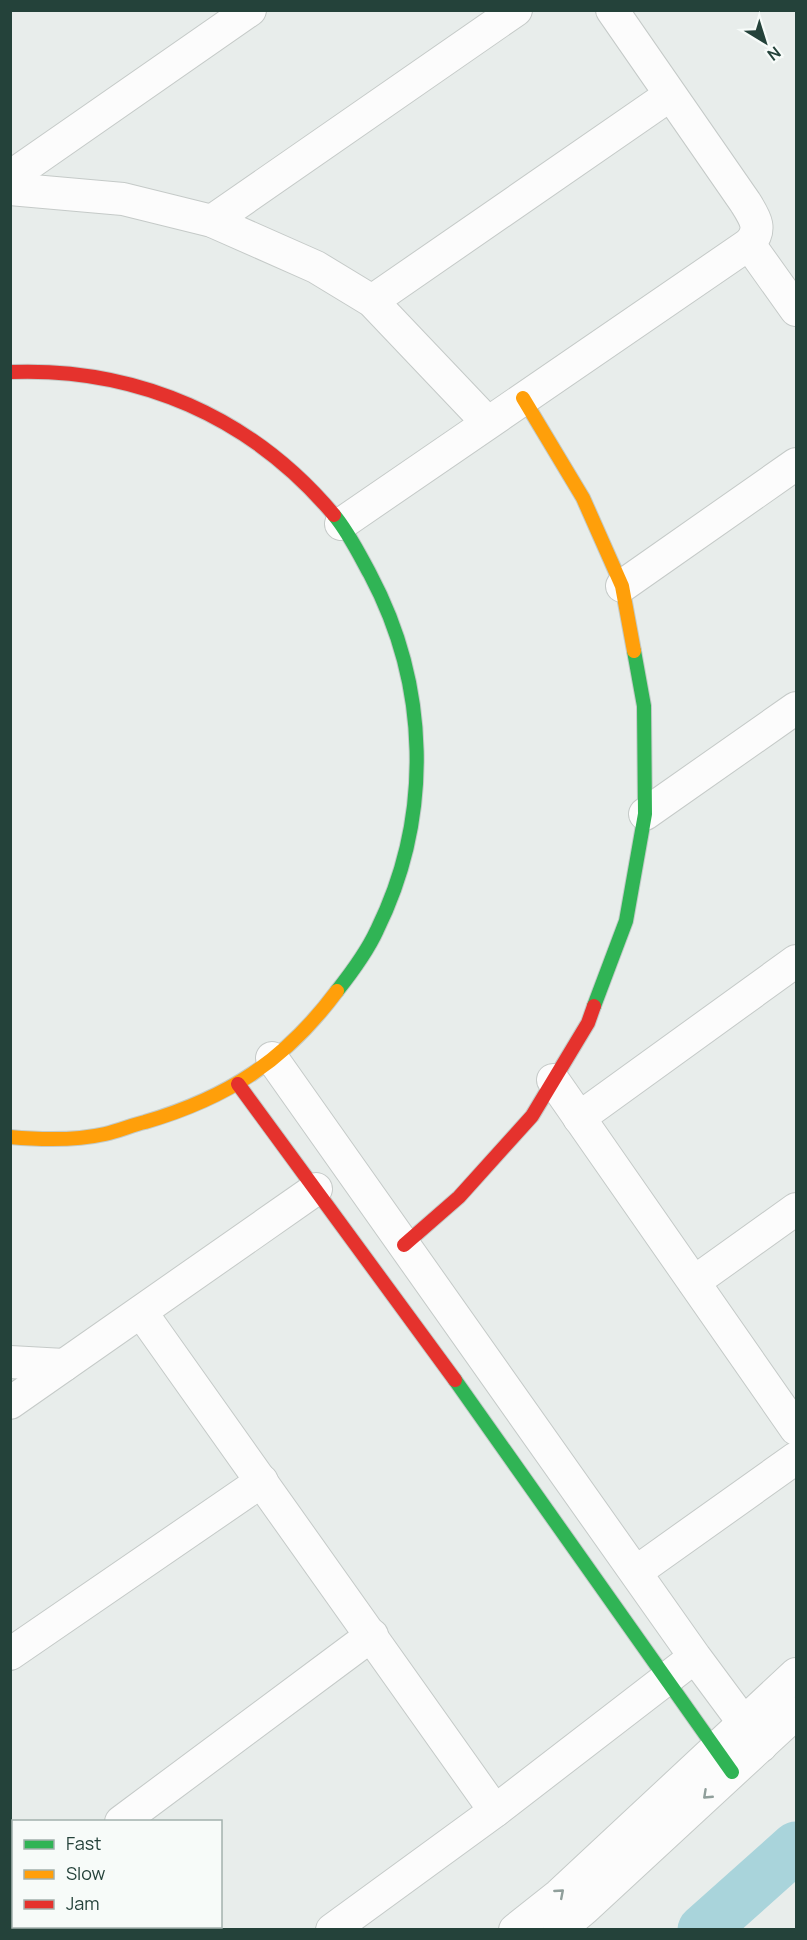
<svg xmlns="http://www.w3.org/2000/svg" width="807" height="1940" viewBox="0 0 807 1940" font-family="Manrope,sans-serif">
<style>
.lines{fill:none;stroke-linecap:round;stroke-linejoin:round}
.river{stroke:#a9d4db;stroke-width:51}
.street-casing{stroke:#c5cac8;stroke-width:34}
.fast-casing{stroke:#c3cbc8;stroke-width:16}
.slow-casing{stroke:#c3cbc8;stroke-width:16}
.jam-casing{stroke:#c3cbc8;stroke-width:16}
.street{stroke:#fcfcfc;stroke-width:32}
.fast{stroke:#30b455;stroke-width:14}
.slow{stroke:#ff9f0a;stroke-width:14}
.jam{stroke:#e5322d;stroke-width:14}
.oneway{stroke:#909f9b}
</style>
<rect width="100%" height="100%" fill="#e8edeb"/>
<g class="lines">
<polyline class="river" points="703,1930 796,1847"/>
<defs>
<g id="street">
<polyline points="10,177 250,10"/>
<polyline points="10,189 123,199 212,221 316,267 372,301 487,422"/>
<polyline points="212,221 516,10"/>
<polyline points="749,244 796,310"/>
<polyline points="372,301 670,95"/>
<path d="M341 524 749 244C763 229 755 218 745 202L612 10"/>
<polyline points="622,586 796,464"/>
<polyline points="645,814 796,708"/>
<polyline points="272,1058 695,1657 761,1746"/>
<polyline points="553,1080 796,1429"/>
<polyline points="579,1118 796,961"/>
<polyline points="694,1282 796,1209"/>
<polyline points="141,1312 495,1811"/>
<polyline points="10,1362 64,1365"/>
<polyline points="10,1403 316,1189"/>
<polyline points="636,1572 796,1458"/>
<polyline points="10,1654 262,1481"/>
<polyline points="121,1822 372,1635"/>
<polyline points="10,1904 14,1902"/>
<polyline points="332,1930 495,1811 687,1663"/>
<polyline points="515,1930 559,1895 796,1674"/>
<polyline points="559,1930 584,1909 796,1713"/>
</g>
<g id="fast">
<path d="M334 515C349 533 359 554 370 574 429 685 433 816 377 930 367 952 352 972 337 991"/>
<polyline points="594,1006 626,921 645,814 644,706 634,651"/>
<polyline points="455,1380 732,1772"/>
</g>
<g id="slow">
<polyline points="523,398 583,498 622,586 634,651"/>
<path d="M10 1137C42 1140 74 1141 105 1134 119 1131 132 1125 145 1122 227 1098 285 1061 337 991"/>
</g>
<g id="jam">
<path d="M10 372C137 367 252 417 334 515"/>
<polyline points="238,1084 455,1380"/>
<polyline points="404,1245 459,1197 532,1116 588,1023 594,1006"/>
</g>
</defs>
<use href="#street" class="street-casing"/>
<use href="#fast" class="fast-casing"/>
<use href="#slow" class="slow-casing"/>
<use href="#jam" class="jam-casing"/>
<use href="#street" class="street"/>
<use href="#fast" class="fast"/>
<use href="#slow" class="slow"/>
<use href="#jam" class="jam"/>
</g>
<defs><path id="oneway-chevron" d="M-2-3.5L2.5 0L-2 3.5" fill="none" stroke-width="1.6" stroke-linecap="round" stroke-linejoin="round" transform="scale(1.5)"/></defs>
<g class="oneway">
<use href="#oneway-chevron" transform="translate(707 1795) rotate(137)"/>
<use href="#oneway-chevron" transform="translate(560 1893) rotate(-41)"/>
</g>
<rect width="807" height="1940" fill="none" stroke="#24423a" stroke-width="24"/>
<rect x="12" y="1820" width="210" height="108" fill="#f7fbf9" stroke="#a3b1ad" stroke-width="1.5"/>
<rect x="24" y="1840" width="30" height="9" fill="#30b455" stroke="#a3b1ad" stroke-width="1.5"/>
<text x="66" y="1850" font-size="18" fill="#24423a">Fast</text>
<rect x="24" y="1870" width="30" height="9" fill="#ff9f0a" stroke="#a3b1ad" stroke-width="1.5"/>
<text x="66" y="1880" font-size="18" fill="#24423a">Slow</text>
<rect x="24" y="1900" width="30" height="9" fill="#e5322d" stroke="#a3b1ad" stroke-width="1.5"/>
<text x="66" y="1910" font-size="18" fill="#24423a">Jam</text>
<g transform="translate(765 42) rotate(142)" stroke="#f7fbf9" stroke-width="4.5" paint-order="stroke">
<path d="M0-4.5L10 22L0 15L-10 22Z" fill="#24423a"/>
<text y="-9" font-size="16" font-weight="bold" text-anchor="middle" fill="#24423a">N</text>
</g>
</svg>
